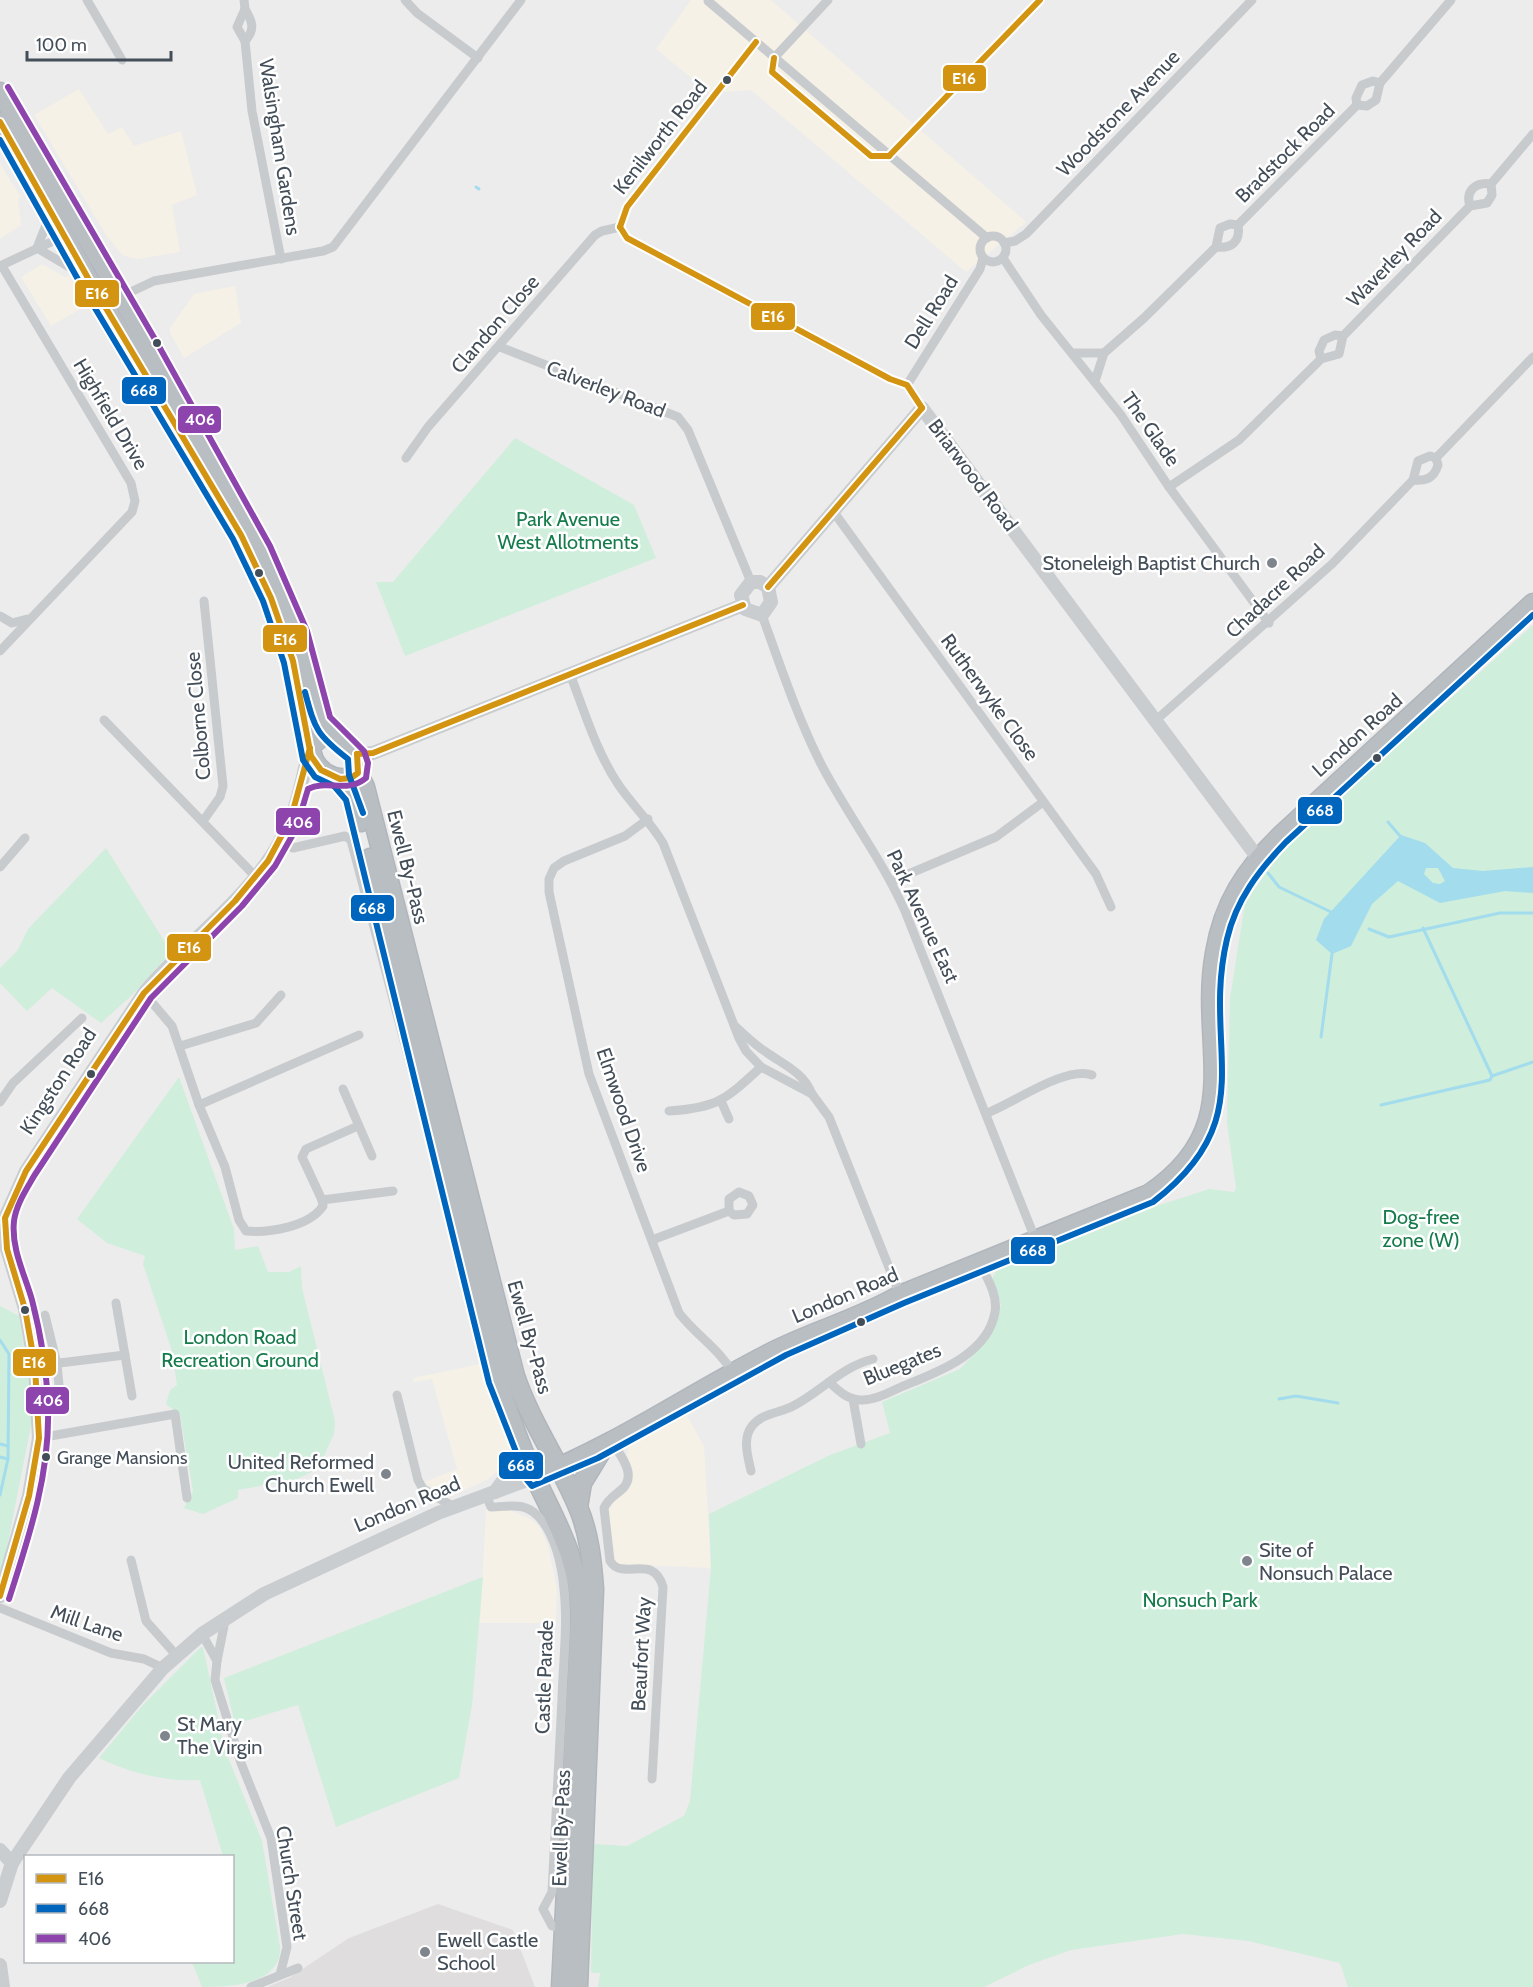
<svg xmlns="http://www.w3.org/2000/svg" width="1533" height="1987" viewBox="0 0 1533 1987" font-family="Cabin,sans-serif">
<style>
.commercial{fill:#f5f1e6}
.education{fill:#dfddde}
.green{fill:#cfeedc}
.water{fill:#a2dced;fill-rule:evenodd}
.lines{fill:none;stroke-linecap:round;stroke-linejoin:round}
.stream{stroke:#a2dced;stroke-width:3}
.highway-casing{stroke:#b0b6bc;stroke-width:21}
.street{stroke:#c8cbcd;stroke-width:9}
.secondary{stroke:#c9cdd0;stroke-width:14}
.highway{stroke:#b9bec3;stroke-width:18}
.bus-1-casing{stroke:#fff;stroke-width:10}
.bus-2-casing{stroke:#fff;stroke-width:10}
.bus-3-casing{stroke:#fff;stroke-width:10}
.bus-1{stroke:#d39412;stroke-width:6}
.bus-2{stroke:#0065bd;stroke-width:6}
.bus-3{stroke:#8e44ad;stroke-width:6}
.bus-dot{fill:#434e59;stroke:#fff;stroke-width:2}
.poi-dot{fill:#7e858c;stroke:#fff;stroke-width:2}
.labels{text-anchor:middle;stroke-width:5;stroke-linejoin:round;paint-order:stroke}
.bus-label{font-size:18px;fill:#434e59;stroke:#fff;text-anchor:start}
.street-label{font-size:20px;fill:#434e59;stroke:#fff}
.park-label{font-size:20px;fill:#147b4a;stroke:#fff}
.poi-label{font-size:20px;fill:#434e59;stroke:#fff;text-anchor:start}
.line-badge{stroke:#fff;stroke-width:2}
.badge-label{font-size:16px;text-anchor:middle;font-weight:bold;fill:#fff}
</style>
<rect width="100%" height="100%" fill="#edecec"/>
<g class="commercial">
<polygon points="691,0 771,0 1026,222 966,272 751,90 710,93 656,49"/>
<polygon points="79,89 108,134 122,127 134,146 181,131 197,195 172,205 180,252 137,259 122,255 106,235 34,115"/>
<polygon points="0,164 21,197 18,198 21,225 0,239"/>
<polygon points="42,264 65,277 69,276 85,304 89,304 51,326 21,277"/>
<polygon points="235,286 241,323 184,358 170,333 170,328 194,294"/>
<polygon points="485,1363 511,1440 507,1454 499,1470 488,1479 448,1498 424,1482 457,1469 432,1379 414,1382 413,1378"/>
<polygon points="684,1410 704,1446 711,1568 616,1564 608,1511 612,1503 628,1491 632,1483 633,1471 627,1456 628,1446 633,1439"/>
<polygon points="506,1508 534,1521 541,1529 548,1546 557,1589 556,1623 480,1623 486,1510"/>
</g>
<polygon class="education" points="438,1904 513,1930 535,1987 267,1987 289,1978 349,1938"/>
<g class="green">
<polygon points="515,438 634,505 656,558 405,656 376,582 393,582"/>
<polygon points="1533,625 1533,1987 1348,1987 1340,1963 1248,1941 1183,1934 1071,1950 1029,1965 984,1987 598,1987 600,1973 591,1973 593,1844 627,1846 684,1816 690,1801 711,1568 709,1514 830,1455 890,1433 882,1402 960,1369 987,1340 1001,1305 992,1279 998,1267 1095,1226 1209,1189 1234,1192 1236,1188 1227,1123 1230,998 1245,903 1284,847"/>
<polygon points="106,848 171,952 131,996 101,1023 52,988 27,1011 0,983 0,968 17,951 28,929"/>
<polygon points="179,1077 234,1229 235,1250 258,1246 268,1272 289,1272 301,1266 302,1288 335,1421 334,1434 318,1469 297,1479 238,1490 238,1498 203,1514 184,1508 193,1491 180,1415 166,1404 170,1390 177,1385 172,1351 143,1264 145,1256 107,1243 77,1219"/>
<polygon points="0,1306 19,1316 34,1410 0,1582"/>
<polygon points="483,1577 472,1705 459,1778 336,1827 298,1705 235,1724 224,1678"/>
<path d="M201 1647H203L225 1750 262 1841 280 1947C282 1985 229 1987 202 1987L192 1962H232V1856H223L200 1780C165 1782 130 1773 99 1758L142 1706Z"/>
</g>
<path class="water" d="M1401 835 1425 843 1453 868 1483 871 1533 867V893L1505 891 1440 903 1398 881 1372 904 1351 946 1332 954 1316 940 1324 919ZM1426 868H1438L1445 881 1440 884 1433 883 1424 874Z"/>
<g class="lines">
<g class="stream">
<polyline points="476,187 479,189"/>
<polyline points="1388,822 1400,836"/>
<polyline points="1268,873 1279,887 1331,912"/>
<polyline points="1369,929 1389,937 1500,913 1533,913"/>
<polyline points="1321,1037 1332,954"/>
<polyline points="1492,1076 1533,1062"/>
<polyline points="1381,1105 1490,1080 1492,1076 1423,928"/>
<polyline points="0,1340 9,1354 8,1459 0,1495"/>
<polyline points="1279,1399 1296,1396 1338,1403"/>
<polyline points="0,1444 8,1446"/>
<polyline points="0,1457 8,1459"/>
</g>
<defs>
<g id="highway">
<polyline points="0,92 121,296 251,531 282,592 306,658 319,712 323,724 332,735"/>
<polyline points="0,122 88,278 229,514"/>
<polyline points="276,612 293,661 311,746"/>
<path d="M332 735 357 754 358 773C338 787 311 770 311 746L323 736Z"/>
<path d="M358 773 365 787 515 1376C531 1423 559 1462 578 1507 589 1533 592 1561 594 1589L578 1987"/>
<polyline points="340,779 354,796 361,822"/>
<path d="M370 858 498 1381C509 1413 519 1445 534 1475 558 1527 579 1557 580 1617L561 1987"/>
<path d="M535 1477C616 1445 688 1395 766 1355 809 1332 857 1320 900 1295L1149 1194C1250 1126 1198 1048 1215 953 1223 904 1245 870 1280 836L1533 603"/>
<polyline points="578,1507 582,1483 604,1447"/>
</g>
</defs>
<use href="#highway" class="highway-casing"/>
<g class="street">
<polyline points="87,0 122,60"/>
<polyline points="244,0 245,9 237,27 245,41 252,111 281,259"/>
<polyline points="405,0 417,13 478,58"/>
<polyline points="708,1 987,238"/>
<path d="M245 9C252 21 256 29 245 41"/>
<polyline points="774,58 828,0"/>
<polyline points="1357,105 1356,98 1362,85 1373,81 1380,83"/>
<polyline points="889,156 1040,0"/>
<path d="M1470 206C1465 191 1476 181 1491 184"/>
<polyline points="1238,225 1357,105 1367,106 1376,100 1380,83 1451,0"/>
<polyline points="620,227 627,238 799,331 890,379 907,385 922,408"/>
<polyline points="620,227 627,207 756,42"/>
<circle cx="993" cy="249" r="13"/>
<polyline points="1004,243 1015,241 1026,234 1252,0"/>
<path d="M1216 247C1231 249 1241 242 1238 225"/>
<polyline points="37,248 81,274"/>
<polyline points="37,248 50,215"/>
<polyline points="1003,258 1041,315 1121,415 1169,487 1269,623"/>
<polyline points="0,266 66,235"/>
<polyline points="120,297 154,281 323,251 333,247 521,0"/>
<polyline points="500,347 678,417 688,430 751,582"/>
<polyline points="1074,353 1104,353"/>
<polyline points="1321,359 1319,351 1324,340 1335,335 1343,336"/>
<polyline points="1095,381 1104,353 1144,318 1216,247 1220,228 1230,224 1238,225"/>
<polyline points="907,385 980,269 983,258"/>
<polyline points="406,458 428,427 595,235 602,231 620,227"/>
<polyline points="1436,458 1533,357"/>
<path d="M1413 480C1427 481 1434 478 1438 465L1436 458"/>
<polyline points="1169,487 1239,440 1321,359 1339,354 1343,336 1470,206 1487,203 1492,195 1491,184 1533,134"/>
<polyline points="833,511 1096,874 1111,907"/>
<path d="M762 615C780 665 797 716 821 764 847 814 882 859 905 911L1036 1241"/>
<polyline points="0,616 12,623 27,619"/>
<polyline points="0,651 132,512 135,501 131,483 2,266"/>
<path d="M570 674C584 710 596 751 618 784 632 805 650 821 663 843L739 1038 746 1051 761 1067 812 1094 829 1117 900 1295"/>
<polyline points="104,720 255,876"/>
<polyline points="1155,721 1332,564 1413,480 1418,461 1430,456 1436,458"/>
<path d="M648 819 625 836 564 861 554 868 549 879V892L589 1074 679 1313C696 1335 719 1349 733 1373"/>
<polyline points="203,821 220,797 223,786 204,601"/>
<polyline points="281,841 293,848 345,836 351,840 415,1082"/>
<polyline points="0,867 25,838"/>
<polyline points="892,881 996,837 1043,802"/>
<polyline points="144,993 172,1026 199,1105 359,1035"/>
<path d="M736 1027C746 1036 755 1045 766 1052 784 1065 803 1072 812 1094"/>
<polyline points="180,1046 256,1023 281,995"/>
<polyline points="343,1089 372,1156"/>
<polyline points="721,1101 729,1119"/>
<polyline points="0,1102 13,1083 82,1018"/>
<path d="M199 1105 225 1167 239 1220 246 1231C269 1233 309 1227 323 1206L322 1200 393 1191"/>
<path d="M669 1111C718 1108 726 1099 761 1067"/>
<path d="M987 1113C1012 1104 1066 1065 1092 1075"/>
<polyline points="322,1200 302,1157 306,1149 358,1126"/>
<polyline points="652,1240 729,1211 729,1199 739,1192 749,1196 753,1205 747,1214 734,1215 729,1211"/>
<polyline points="116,1303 132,1396"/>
<polyline points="45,1315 57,1364 61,1407"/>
<polyline points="35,1366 125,1355"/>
<path d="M829 1382C838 1390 846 1399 860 1400 874 1401 890 1392 903 1386 938 1372 988 1354 995 1312 998 1295 987 1278 980 1264"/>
<polyline points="397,1395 418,1480 423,1489 454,1507"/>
<polyline points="853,1399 861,1444"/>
<polyline points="39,1438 175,1414 187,1498"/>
<path d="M612 1442C621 1456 638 1476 621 1490 614 1496 608 1499 604 1508L610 1561C623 1582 653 1552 663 1587L652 1779"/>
<path d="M751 1471C748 1457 742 1439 752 1426 762 1413 780 1413 793 1406 822 1391 841 1367 873 1359"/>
<path d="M486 1495 491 1507C509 1507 523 1501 538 1516 555 1534 562 1565 564 1589 568 1625 563 1663 562 1699 559 1757 556 1815 553 1873L552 1892 543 1909 552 1926 564 1929"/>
<polyline points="131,1560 146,1621 177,1656"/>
<polyline points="0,1608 111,1653 144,1659 163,1668"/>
<polyline points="202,1634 217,1661 215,1680 241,1763 271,1838 287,1947 280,1975"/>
<polyline points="217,1661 224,1626 222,1620"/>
<polyline points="251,1987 298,1968"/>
</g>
<g class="secondary">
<polygon points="751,582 760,582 768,587 771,602 762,615 745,609 741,595"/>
<polyline points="768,587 922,408 1258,858"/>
<polyline points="357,754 373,753 743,605"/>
<polyline points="495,1492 512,1468 519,1442"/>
<path d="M0 1596 29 1496 39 1438 35 1366 25 1309 7 1249 5 1218 26 1171 144 993C187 941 249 899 281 840 297 812 302 778 310 748"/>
<polyline points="0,1850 12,1863"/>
<polyline points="0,1901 12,1863 69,1778 163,1668 202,1634 264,1594 438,1513 535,1477"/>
<polyline points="0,1965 3,1987"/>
</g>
<use href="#highway" class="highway"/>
<defs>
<g id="bus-1">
<polyline points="774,58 772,72 871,156 889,156"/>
<polyline points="0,122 88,278 241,535 271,598 293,661 311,756 321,770 340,779 351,778 358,773 357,754"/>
<polyline points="889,156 1040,0"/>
<polyline points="620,227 627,238 890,379 907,385 922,408"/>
<polyline points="620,227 627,207 756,42"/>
<polyline points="768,587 922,408"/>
<polyline points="357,754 373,753 743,605"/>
<polyline points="0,1596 29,1496 39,1438 35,1366 25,1309 7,1249 5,1218 26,1171 144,993 235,901 268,861 291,818 310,748"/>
</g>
<g id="bus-2">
<path d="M0 140 80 283 233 539 263 601 284 663 303 760 315 777 334 786 346 800 489 1383 527 1480 532 1486 598 1458 786 1355 904 1303 1153 1202C1264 1117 1201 1049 1227 939 1236 900 1259 870 1286 842L1533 615"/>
<path d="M305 692C315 730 317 735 348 759L349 775 363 813"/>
</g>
<path id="bus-3" d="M8 87 156 341 270 546 307 631 330 717 364 751 368 763 366 778C347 794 327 779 308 789L296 829 275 866 242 906 151 998 34 1176C26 1190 16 1205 14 1221 11 1249 25 1275 32 1300 41 1335 47 1372 48 1408 50 1474 29 1537 9 1599"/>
</defs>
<use href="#bus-1" class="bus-1-casing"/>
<use href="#bus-2" class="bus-2-casing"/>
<use href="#bus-3" class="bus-3-casing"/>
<use href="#bus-1" class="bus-1"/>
<use href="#bus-2" class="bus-2"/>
<use href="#bus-3" class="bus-3"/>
</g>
<g class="bus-dot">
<circle cx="727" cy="80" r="5"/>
<circle cx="157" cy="343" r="5"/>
<circle cx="259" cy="573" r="5"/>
<circle cx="1377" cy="758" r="5"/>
<circle cx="91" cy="1074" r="5"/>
<circle cx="25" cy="1310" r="5"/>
<circle cx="861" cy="1322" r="5"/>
<circle cx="46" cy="1457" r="5"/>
</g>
<g class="poi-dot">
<circle cx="1272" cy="563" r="6"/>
<circle cx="386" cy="1474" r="6"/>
<circle cx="1247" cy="1561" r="6"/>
<circle cx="165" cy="1736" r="6"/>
<circle cx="425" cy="1952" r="6"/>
</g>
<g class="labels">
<g class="bus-label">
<text x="57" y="1464">Grange Mansions</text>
</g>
<g class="street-label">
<text transform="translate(1118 113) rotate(-46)" y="7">Woodstone Avenue</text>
<text transform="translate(660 137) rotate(-52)" y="7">Kenilworth Road</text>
<text transform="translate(280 147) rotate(81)" y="7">Walsingham Gardens</text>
<text transform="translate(1285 153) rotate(-45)" y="7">Bradstock Road</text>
<text transform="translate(1394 258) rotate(-46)" y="7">Waverley Road</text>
<text transform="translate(931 312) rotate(-58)" y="7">Dell Road</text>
<text transform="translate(495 324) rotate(-49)" y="7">Clandon Close</text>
<text transform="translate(606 389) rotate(21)" y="7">Calverley Road</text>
<text transform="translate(111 414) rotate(59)" y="7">Highfield Drive</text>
<text transform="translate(1151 429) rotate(55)" y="7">The Glade</text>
<text transform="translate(973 475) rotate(53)" y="7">Briarwood Road</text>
<text transform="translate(1275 591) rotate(-43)" y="7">Chadacre Road</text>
<text transform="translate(990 697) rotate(54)" y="7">Rutherwyke Close</text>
<text transform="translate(198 716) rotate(-95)" y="7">Colborne Close</text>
<text transform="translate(1357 735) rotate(-42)" y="7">London Road</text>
<text transform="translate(408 867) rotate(76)" y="7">Ewell By-Pass</text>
<text transform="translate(923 916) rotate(65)" y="7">Park Avenue East</text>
<text transform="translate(58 1081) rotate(-57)" y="7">Kingston Road</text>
<text transform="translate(624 1110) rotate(71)" y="7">Elmwood Drive</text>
<text transform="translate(845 1295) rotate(-23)" y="7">London Road</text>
<text transform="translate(530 1337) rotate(74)" y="7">Ewell By-Pass</text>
<text transform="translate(902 1364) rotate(-22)" y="7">Bluegates</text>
<text transform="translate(407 1504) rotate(-23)" y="7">London Road</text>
<text transform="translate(87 1623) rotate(19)" y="7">Mill Lane</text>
<text transform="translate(641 1654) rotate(-87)" y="7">Beaufort Way</text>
<text transform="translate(544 1677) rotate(-88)" y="7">Castle Parade</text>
<text transform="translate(561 1828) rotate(-88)" y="7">Ewell By-Pass</text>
<text transform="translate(292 1883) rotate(81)" y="7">Church Street</text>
</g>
<g class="park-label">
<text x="568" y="526">Park Avenue<tspan x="568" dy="23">West Allotments</tspan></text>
<text x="1421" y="1224">Dog-free<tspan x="1421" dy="23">zone (W)</tspan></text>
<text x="240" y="1344">London Road<tspan x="240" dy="23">Recreation Ground</tspan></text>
<text x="1200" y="1607">Nonsuch Park</text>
</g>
<g class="poi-label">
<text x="1260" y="570" text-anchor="end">Stoneleigh Baptist Church</text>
<text x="374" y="1469" text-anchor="end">United Reformed<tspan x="374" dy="23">Church Ewell</tspan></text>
<text x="1259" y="1557">Site of<tspan x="1259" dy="23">Nonsuch Palace</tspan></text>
<text x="177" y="1731">St Mary<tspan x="177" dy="23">The Virgin</tspan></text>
<text x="437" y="1947">Ewell Castle<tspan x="437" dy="23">School</tspan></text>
</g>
</g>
<g class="line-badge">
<rect x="942" y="64" width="45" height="28" rx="6" fill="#d39412"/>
<rect x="74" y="279" width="46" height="29" rx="6" fill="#d39412"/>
<rect x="750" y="302" width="46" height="29" rx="6" fill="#d39412"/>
<rect x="121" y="376" width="46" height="29" rx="6" fill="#0065bd"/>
<rect x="177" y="405" width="45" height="29" rx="6" fill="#8e44ad"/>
<rect x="262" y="624" width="46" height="29" rx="6" fill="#d39412"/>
<rect x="1297" y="796" width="46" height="29" rx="6" fill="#0065bd"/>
<rect x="275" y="807" width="46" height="29" rx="6" fill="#8e44ad"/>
<rect x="350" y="894" width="45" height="28" rx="6" fill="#0065bd"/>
<rect x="166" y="933" width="46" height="29" rx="6" fill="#d39412"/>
<rect x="1010" y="1236" width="46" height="29" rx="6" fill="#0065bd"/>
<rect x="12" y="1348" width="45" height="29" rx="6" fill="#d39412"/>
<rect x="25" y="1386" width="45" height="29" rx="6" fill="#8e44ad"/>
<rect x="498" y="1451" width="46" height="29" rx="6" fill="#0065bd"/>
</g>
<g class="badge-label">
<text x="964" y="84">E16</text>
<text x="97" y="299">E16</text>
<text x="773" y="322">E16</text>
<text x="144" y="396">668</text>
<text x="200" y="425">406</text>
<text x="285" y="645">E16</text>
<text x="1320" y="816">668</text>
<text x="298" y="828">406</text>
<text x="372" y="914">668</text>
<text x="189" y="953">E16</text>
<text x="1033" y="1256">668</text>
<text x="34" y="1368">E16</text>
<text x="48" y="1406">406</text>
<text x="521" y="1471">668</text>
</g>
<rect x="24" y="1855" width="210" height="108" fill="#ffffff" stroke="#b4b8bd" stroke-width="1.5"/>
<rect x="36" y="1874" width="30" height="9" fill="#d39412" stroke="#b4b8bd" stroke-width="1.5"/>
<text x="78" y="1885" font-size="18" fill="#434e59">E16</text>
<rect x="36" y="1904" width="30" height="9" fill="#0065bd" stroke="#b4b8bd" stroke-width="1.5"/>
<text x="78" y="1915" font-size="18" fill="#434e59">668</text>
<rect x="36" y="1934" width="30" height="9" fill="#8e44ad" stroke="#b4b8bd" stroke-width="1.5"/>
<text x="78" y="1945" font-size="18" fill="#434e59">406</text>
<path d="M27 51v9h144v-9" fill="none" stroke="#434e59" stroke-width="3"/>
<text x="36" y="51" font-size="18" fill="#434e59" stroke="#ffffff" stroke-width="4.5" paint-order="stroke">100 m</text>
</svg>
